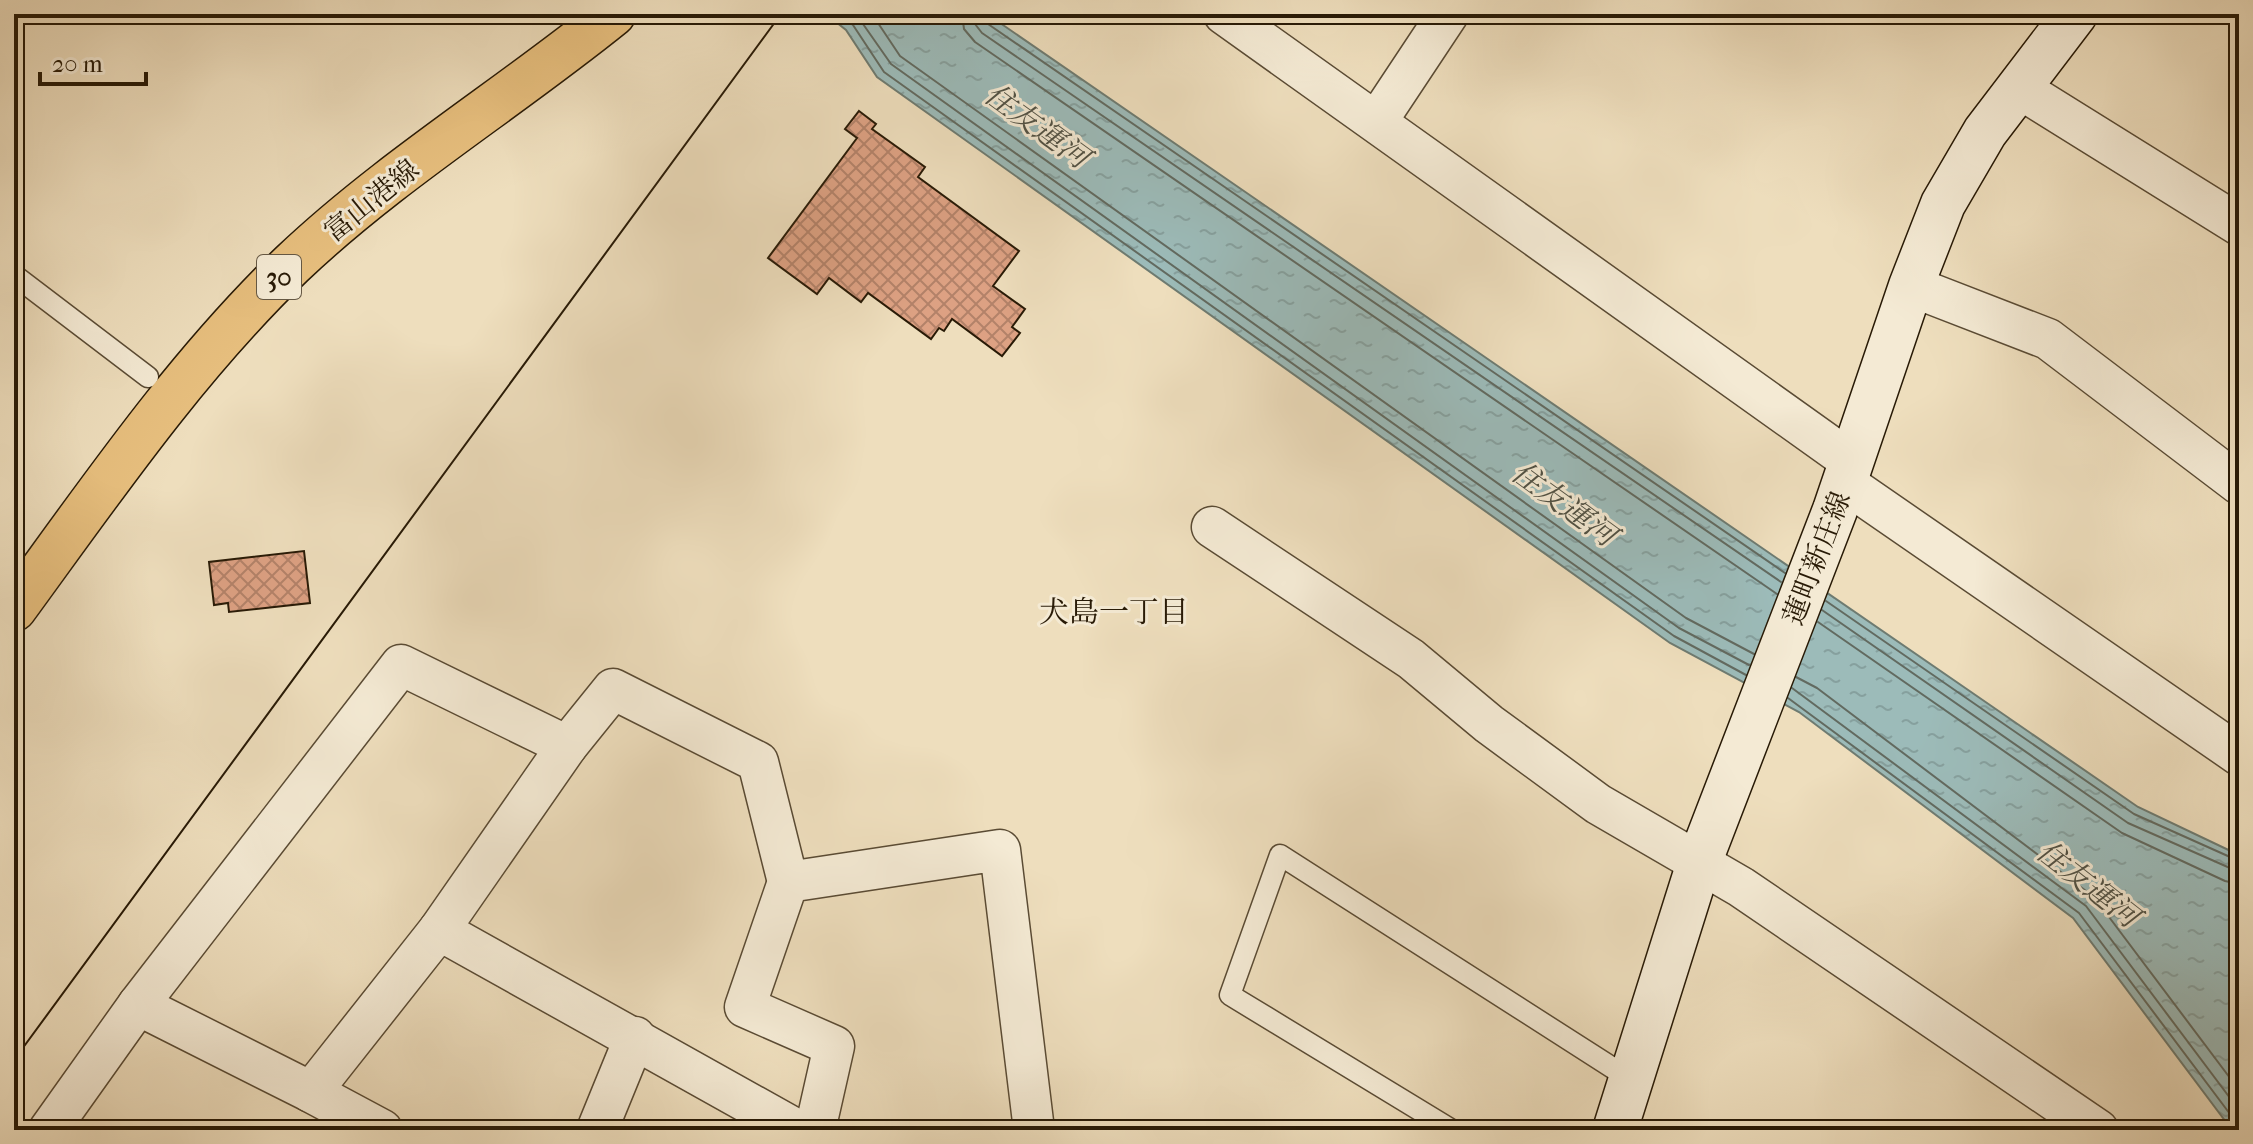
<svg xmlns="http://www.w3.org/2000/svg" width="2253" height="1144" viewBox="0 0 2253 1144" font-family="'IM FELL French Canon','Noto Serif JP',serif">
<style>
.water{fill:url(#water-ripples);stroke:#6e7b71;stroke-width:2}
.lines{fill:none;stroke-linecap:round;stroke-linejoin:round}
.shore{stroke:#626a60;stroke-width:2}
.building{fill:url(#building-cross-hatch);stroke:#281a06;stroke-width:2}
.service-casing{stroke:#5a4b34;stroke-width:23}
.minor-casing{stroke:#5a4b34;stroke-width:43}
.secondary-casing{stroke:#281a06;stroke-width:47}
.primary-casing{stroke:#281a06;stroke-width:47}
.service{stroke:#f4ead4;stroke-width:20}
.minor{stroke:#f4ead4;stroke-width:40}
.secondary{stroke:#f4ead4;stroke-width:44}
.primary{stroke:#e7bf7e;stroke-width:44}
.tram{stroke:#281a06;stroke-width:2}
.labels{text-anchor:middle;stroke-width:6;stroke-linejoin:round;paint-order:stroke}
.shield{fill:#f4ead4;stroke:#655844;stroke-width:2}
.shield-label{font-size:26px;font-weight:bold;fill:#281a06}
.street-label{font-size:28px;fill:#281a06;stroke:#f4ead4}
.water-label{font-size:30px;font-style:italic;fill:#515245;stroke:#f4ead4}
.neighbourhood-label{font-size:30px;fill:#281a06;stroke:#f4ead4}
</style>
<defs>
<pattern id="water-ripples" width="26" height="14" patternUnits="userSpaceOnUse" patternTransform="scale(2)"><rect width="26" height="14" fill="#9cbbb9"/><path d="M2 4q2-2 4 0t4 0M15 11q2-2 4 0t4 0" fill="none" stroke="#86a09e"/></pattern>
<pattern id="building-cross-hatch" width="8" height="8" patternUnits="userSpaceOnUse" patternTransform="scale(2)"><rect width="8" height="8" fill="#dda183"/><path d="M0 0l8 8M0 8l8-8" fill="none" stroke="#b38269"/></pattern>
</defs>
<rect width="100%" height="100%" fill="#eedebd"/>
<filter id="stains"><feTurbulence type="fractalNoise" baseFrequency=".0025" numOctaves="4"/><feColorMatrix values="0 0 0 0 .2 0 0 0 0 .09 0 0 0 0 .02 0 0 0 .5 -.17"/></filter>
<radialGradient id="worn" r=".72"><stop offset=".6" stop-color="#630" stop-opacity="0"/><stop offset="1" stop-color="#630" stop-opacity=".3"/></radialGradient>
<polygon class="water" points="826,14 987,14 2138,807 2239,855 2239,1130 2232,1130 2073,918 1799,712 1670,643 877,77 846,30"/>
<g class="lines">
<g class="shore">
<polyline points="840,14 853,25 884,72 1674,636 1746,675"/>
<polyline points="856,14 891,64 1679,628 1749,665"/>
<polyline points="872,14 900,56 1686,618 1754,654"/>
<polyline points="962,14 964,29 975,42 1777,594"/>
<polyline points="974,14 975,24 982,33 1781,582"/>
<polyline points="984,14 988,24 1785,573"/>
<polyline points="1826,601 2134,814 2239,861"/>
<polyline points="1822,610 2128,823 2239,872"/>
<polyline points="1818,622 2122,833 2225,881 2239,884"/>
<polyline points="1796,677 1817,688 2094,897 2239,1090"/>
<polyline points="1792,688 2086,906 2239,1110"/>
<polyline points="1788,698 2079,913 2236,1122 2237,1130"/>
</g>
</g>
<g class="building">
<polygon points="859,111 876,124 872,129 925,167 918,177 1019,251 993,286 1025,309 1012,327 1020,333 1002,356 952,319 944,331 939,328 931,339 868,293 861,302 829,278 817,294 768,258 857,138 845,129"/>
<polygon points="304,551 310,603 229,612 228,603 214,605 209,562"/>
</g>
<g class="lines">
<defs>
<g id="service">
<polyline points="14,275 148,377"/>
<polyline points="1452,1130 1230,995 1280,855 1630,1079"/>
</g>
<g id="minor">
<polyline points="1224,14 1852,462"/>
<polyline points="2019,88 2239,225"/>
<polyline points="1377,121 1448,14"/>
<polyline points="1911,286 2048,339 2239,484"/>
<polyline points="1845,483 2239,755"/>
<polyline points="1212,527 1411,659 1489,724 1598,804 1741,887 2098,1130"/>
<polyline points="439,930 567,746 613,689 758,762 788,882"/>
<polyline points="138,1005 401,665 567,746"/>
<polyline points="311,1092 382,1130"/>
<polyline points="49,1130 138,1005 311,1092 439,930 797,1130"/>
<polyline points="597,1130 635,1037"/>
<polyline points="815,1130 834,1046 745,1007 788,882 1000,850 1034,1130"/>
</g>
<polyline id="secondary" points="1615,1130 1699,863 1835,510 1911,286 1943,204 1985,132 2075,14"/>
<path id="primary" d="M14 609C101 490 185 367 292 264 390 171 508 99 613 14"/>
</defs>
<use href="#service" class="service-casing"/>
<use href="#minor" class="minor-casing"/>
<use href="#secondary" class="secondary-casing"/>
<use href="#primary" class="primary-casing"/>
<use href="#service" class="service"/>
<use href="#minor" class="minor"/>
<use href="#secondary" class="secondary"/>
<use href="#primary" class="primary"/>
<polyline class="tram" points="14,1060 781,14"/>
</g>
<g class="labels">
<rect class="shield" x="257" y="255" width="44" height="44" rx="6"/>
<g class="shield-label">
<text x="279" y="286">30</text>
</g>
<g class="street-label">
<text transform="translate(371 200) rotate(-39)" y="10">富山港線</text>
<text transform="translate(1816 558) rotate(-69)" y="10">蓮町新庄線</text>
</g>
<g class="water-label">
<text transform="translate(1037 126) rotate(36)" y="10">住友運河</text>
<text transform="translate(1564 504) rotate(36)" y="10">住友運河</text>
<text transform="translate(2088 884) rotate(38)" y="10">住友運河</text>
</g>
<g class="neighbourhood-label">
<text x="1114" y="622">犬島一丁目</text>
</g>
</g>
<rect width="2253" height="1144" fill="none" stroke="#eedebd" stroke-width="48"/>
<rect x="16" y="16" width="2221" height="1112" fill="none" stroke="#281a06" stroke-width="4"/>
<rect x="24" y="24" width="2205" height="1096" fill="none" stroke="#281a06" stroke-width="2"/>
<path d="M40 72v12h106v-12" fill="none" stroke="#281a06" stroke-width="4"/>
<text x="52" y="72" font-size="24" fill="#281a06" stroke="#f4ead4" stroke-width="6" paint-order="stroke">20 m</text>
<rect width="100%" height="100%" filter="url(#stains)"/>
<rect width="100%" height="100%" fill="url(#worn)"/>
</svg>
